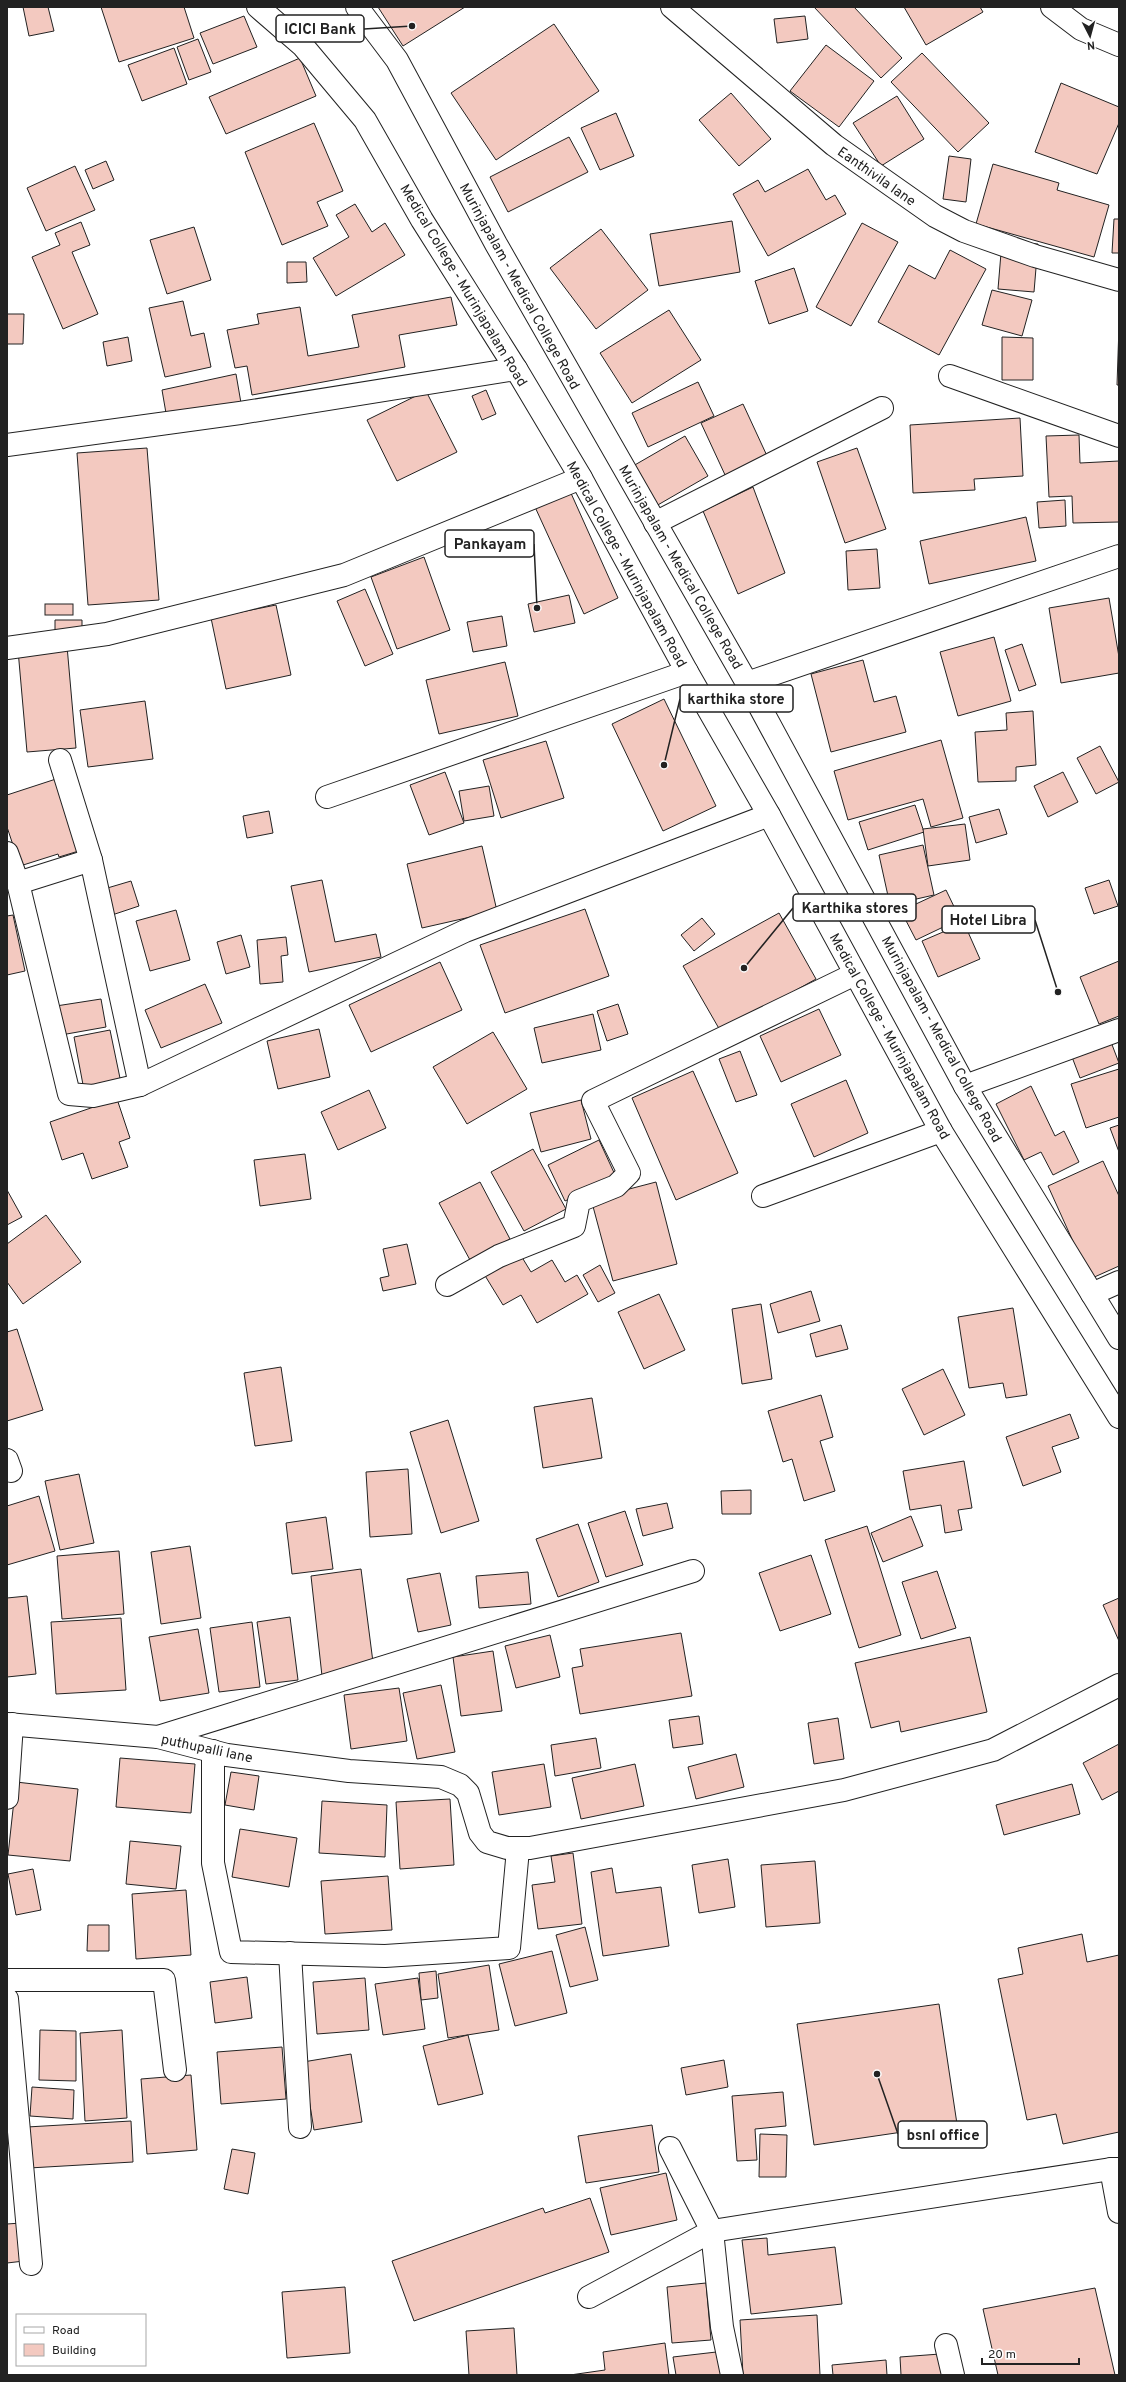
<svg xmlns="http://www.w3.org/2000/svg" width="1126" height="2382" viewBox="0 0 1126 2382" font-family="Overpass,sans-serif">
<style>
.building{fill:#f3c9c0;stroke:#222}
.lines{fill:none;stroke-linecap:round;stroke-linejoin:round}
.minor-casing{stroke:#222;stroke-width:24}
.major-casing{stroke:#222;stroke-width:24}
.minor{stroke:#fff;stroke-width:22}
.major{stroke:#fff;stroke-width:22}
.labels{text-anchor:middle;stroke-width:3;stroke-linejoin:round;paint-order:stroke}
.street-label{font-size:14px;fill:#222;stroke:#fff}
.leader{fill:none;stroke:#222;stroke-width:1.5}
.callout-dot{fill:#222;stroke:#fff;stroke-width:1.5}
.callout{fill:#fff;stroke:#222;stroke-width:1.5}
.callout-label{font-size:15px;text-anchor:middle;font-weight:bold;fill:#222}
</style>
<rect width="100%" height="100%" fill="#fff"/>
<g class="building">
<polygon points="23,7 48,7 54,31 29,36"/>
<polygon points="101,7 184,7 194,38 119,62"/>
<polygon points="378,7 465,7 403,46"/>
<polygon points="814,7 854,7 902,58 881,78"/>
<polygon points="904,7 980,7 983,12 926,45"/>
<polygon points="244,16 257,47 213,64 200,33"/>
<polygon points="805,16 808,39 777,43 774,19"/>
<polygon points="554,24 599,91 496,160 451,93"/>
<polygon points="198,39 211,72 189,80 177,47"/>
<polygon points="826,45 874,81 839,127 790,91"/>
<polygon points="174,48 187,84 142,101 128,65"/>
<polygon points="922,53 989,123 958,152 891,82"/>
<polygon points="300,58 316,96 226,134 209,97"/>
<polygon points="1061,83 1119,107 1119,123 1097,174 1035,152"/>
<polygon points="731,93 771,139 739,166 699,120"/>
<polygon points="897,96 924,139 881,166 853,123"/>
<polygon points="616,113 634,156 600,170 581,128"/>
<polygon points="314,123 343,191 317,202 328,226 282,245 245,152"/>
<polygon points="569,137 588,172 508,212 490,177"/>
<polygon points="949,156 971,159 966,202 943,199"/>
<polygon points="106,161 114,180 93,189 85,170"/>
<polygon points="993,164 1059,183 1057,190 1109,205 1094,257 976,224"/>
<polygon points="75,166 95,210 46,231 27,188"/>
<polygon points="808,169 826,200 835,195 846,214 768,256 733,194 758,180 765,192"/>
<polygon points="355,204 372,232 385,223 405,255 336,296 313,258 349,237 336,215"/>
<polygon points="1114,219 1119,219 1119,253 1112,253"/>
<polygon points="732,221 740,272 659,286 650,234"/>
<polygon points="81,222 90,245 72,252 98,314 63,329 32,257 60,245 55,233"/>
<polygon points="862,223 898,242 851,326 816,307"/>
<polygon points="194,227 211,280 167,294 150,240"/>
<polygon points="601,229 648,290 596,329 550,268"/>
<polygon points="1002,241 1038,244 1034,292 998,289"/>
<polygon points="950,250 986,269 939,355 878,322 909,265 935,279"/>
<polygon points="287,262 306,262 307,282 287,283"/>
<polygon points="794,268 808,311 769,324 755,281"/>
<polygon points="992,290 1032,300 1022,336 982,325"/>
<polygon points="451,297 457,325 399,335 405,367 252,395 247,366 235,368 227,330 259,324 257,314 300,307 308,356 359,347 352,315"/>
<polygon points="183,301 191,336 204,333 211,367 165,377 149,308"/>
<polygon points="669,310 701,360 632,403 600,353"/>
<polygon points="7,314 24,314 23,344 7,344"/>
<polygon points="1119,326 1119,385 1117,385"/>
<polygon points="128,337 132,361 107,366 103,342"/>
<polygon points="1002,337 1033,338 1033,380 1002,380"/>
<polygon points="236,374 241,403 167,419 162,390"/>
<polygon points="698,382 714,416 648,447 632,413"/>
<polygon points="486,390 496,414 482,420 472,396"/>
<polygon points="426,391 457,452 397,481 367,420"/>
<polygon points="743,404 768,458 726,477 701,423"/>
<polygon points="1020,418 1023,476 974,479 975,490 913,493 910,425"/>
<polygon points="1079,435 1080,463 1119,461 1119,522 1073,523 1072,496 1049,497 1046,436"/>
<polygon points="685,436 708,476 656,506 633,466"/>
<polygon points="147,448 159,600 88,605 77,453"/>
<polygon points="857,448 886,529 845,543 817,462"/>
<polygon points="753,487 785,573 738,594 703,511"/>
<polygon points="570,491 618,598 584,614 535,507"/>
<polygon points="1065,500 1066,526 1039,528 1037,502"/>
<polygon points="1026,517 1036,561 929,584 920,541"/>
<polygon points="877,549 880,588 848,590 846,551"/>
<polygon points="424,557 450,630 397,649 371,577"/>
<polygon points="365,589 393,654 365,666 337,601"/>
<polygon points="569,595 575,623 534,632 528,604"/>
<polygon points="1109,598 1119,657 1119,673 1061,683 1049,608"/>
<rect x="45" y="604" width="28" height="11"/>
<polygon points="276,605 291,675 226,689 211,618"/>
<polygon points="502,616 507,646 473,652 467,622"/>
<polygon points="55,620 82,620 82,631 55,630"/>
<polygon points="994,637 1011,701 958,716 940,652"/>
<polygon points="1022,644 1036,685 1019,691 1005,650"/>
<polygon points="67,646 76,748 27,752 18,650"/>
<polygon points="863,660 874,702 896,696 906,732 831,752 811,674"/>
<polygon points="505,662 518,716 439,734 426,680"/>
<polygon points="664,699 716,806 663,831 612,724"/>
<polygon points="145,701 153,759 88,767 80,710"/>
<polygon points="1033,711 1036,765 1016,767 1016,781 978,782 975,732 1007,730 1006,713"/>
<polygon points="941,740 963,818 931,827 923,799 848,820 834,771"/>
<polygon points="546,741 564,798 501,818 483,760"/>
<polygon points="1100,746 1119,782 1096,794 1077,758"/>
<polygon points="445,772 464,823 429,835 410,785"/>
<polygon points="1063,772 1078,802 1048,817 1034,786"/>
<polygon points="59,778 82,850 59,857 58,854 20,866 7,827 7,795"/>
<polygon points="489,786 494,816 464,821 459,791"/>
<polygon points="915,805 924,832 868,850 859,822"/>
<polygon points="999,809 1007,834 976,843 969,817"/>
<polygon points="269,811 273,833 247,838 243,816"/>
<polygon points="965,824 970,860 928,866 923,829"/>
<polygon points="923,845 934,895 890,905 879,855"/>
<polygon points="482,846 497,911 422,928 407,864"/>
<polygon points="322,880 335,942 376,934 381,957 309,972 291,886"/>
<polygon points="1109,880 1118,906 1094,914 1085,888"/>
<polygon points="131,881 139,906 112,915 104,889"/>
<polygon points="946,890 960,919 916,940 901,911"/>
<polygon points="585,909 609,976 505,1013 480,945"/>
<polygon points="176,910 190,960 150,971 136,921"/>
<polygon points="779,913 816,979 721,1032 683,966"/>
<polygon points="13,915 25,971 7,975 7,916"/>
<polygon points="702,918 715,934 694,951 681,935"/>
<polygon points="964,923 980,959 938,977 922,941"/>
<polygon points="241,935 250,967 226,974 217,942"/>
<polygon points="286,937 288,955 281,956 283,982 260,984 257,940"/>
<polygon points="1119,961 1119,1016 1099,1024 1080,977"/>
<polygon points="440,962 462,1010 371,1052 349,1005"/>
<polygon points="205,984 222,1023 161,1048 145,1010"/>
<polygon points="101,999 106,1027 61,1035 56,1006"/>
<polygon points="618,1004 628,1034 607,1041 597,1011"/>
<polygon points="819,1009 841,1055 781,1082 760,1036"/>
<polygon points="593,1014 601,1050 542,1063 534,1028"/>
<polygon points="319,1029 330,1077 278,1089 267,1041"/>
<polygon points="110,1030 121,1083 84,1090 74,1037"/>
<polygon points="493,1032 527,1089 467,1124 433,1067"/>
<polygon points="1111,1042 1119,1063 1080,1078 1072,1057"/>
<polygon points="740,1051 757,1095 736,1102 719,1059"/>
<polygon points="1119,1069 1119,1117 1086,1128 1071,1084"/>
<polygon points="693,1071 738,1173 676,1200 632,1098"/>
<polygon points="846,1080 868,1133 814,1157 791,1104"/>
<polygon points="1031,1086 1055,1136 1064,1131 1079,1162 1053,1175 1041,1152 1024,1160 996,1104"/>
<polygon points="369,1090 386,1128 338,1150 321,1112"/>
<polygon points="117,1099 130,1138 119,1142 128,1167 92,1179 83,1153 62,1160 50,1122"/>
<polygon points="581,1100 591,1139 541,1152 530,1113"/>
<polygon points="1119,1125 1119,1152 1110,1128"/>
<polygon points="599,1140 616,1177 565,1201 548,1165"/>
<polygon points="533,1149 566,1209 524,1231 491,1172"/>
<polygon points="305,1154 311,1199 260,1206 254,1160"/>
<polygon points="1103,1161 1119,1196 1119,1266 1090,1279 1048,1186"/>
<polygon points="480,1182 510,1239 470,1260 439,1203"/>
<polygon points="656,1182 677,1264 613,1281 591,1199"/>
<polygon points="7,1190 22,1217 7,1225"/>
<polygon points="46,1215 81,1262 23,1304 7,1282 7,1244"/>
<polygon points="407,1244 416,1284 383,1291 380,1278 389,1276 383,1249"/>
<polygon points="520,1254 531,1272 552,1260 565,1282 577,1275 588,1294 537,1323 521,1295 503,1305 484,1274"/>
<polygon points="600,1265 615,1293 598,1302 583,1275"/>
<polygon points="811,1291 820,1321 778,1333 770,1304"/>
<polygon points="659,1294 685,1350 644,1369 618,1312"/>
<polygon points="761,1304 772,1379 742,1384 732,1309"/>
<polygon points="1013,1308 1027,1395 1006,1398 1003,1383 969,1388 958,1317"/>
<polygon points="841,1325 848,1349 816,1357 810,1334"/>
<polygon points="17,1329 43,1410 7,1421 7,1332"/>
<polygon points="281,1367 292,1441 255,1446 244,1373"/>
<polygon points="943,1369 965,1415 924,1435 902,1389"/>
<polygon points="821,1395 833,1437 820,1441 835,1491 804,1501 792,1459 783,1462 768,1411"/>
<polygon points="592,1398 602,1458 543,1468 534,1407"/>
<polygon points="1070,1414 1079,1438 1052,1447 1061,1472 1023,1486 1006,1437"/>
<polygon points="448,1420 479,1521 441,1533 410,1432"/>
<polygon points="964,1461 972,1508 958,1510 962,1530 945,1533 941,1505 910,1510 903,1471"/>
<polygon points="408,1469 412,1534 370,1537 366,1472"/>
<polygon points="79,1474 94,1543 60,1550 45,1481"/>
<polygon points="751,1490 751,1514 722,1514 721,1491"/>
<polygon points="39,1496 55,1551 7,1565 7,1506"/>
<polygon points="667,1503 673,1528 643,1536 636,1509"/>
<polygon points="625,1511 643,1565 606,1577 588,1523"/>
<polygon points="911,1516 923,1546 883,1562 871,1533"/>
<polygon points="326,1517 333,1569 292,1574 286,1523"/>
<polygon points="578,1524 599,1582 558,1597 536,1539"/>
<polygon points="867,1526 901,1635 859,1648 825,1540"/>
<polygon points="190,1546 201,1618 161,1624 151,1552"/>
<polygon points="119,1551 124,1614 62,1619 57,1556"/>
<polygon points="811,1555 831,1614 780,1631 759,1573"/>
<polygon points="361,1569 374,1670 322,1676 311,1576"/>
<polygon points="937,1571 956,1628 921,1639 902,1582"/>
<polygon points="528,1572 531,1604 479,1608 476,1576"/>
<polygon points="440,1573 451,1625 418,1632 407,1579"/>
<polygon points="27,1596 36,1674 7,1677 7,1598"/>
<polygon points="1119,1598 1119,1641 1103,1605"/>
<polygon points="290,1617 298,1680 266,1684 257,1622"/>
<polygon points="121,1618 126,1690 56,1694 51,1622"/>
<polygon points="252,1622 260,1687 219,1692 210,1628"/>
<polygon points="198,1629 209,1693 160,1701 149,1637"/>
<polygon points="681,1633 692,1696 580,1714 572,1668 583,1666 580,1649"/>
<polygon points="550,1635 560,1677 516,1688 505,1646"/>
<polygon points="970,1637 987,1712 901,1732 899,1721 871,1728 855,1663"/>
<polygon points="493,1651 502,1711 461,1716 453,1657"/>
<polygon points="441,1685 455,1752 417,1759 403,1693"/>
<polygon points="399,1688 407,1741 351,1749 344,1695"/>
<polygon points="699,1716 703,1744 673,1748 669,1720"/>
<polygon points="838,1718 844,1759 814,1764 808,1723"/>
<polygon points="596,1738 601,1768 555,1776 551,1745"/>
<polygon points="1119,1744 1119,1791 1102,1800 1083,1763"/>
<polygon points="736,1754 744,1787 696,1799 688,1767"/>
<polygon points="120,1758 195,1764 191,1813 116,1807"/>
<polygon points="544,1764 551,1807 499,1815 492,1772"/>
<polygon points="635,1764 644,1806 581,1819 572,1778"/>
<polygon points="231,1772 259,1776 254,1810 225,1805"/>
<polygon points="16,1782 78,1789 70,1861 8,1855"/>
<polygon points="1072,1784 1080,1814 1004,1835 996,1805"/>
<polygon points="450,1799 454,1865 400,1869 396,1802"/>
<polygon points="322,1801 387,1805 385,1857 319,1853"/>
<polygon points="240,1829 297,1838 289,1887 232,1877"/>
<polygon points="130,1841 181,1846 176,1889 126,1884"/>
<polygon points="573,1853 582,1924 538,1929 532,1885 555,1882 551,1856"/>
<polygon points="728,1859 735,1907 699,1913 692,1865"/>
<polygon points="815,1861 820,1923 766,1927 761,1865"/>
<polygon points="612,1868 616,1893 661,1887 669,1946 603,1956 591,1872"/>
<polygon points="33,1869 41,1910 16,1915 8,1874"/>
<polygon points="388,1876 392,1930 325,1934 321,1881"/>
<polygon points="186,1890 191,1955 136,1959 132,1894"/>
<polygon points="88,1925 109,1925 109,1951 87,1951"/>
<polygon points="585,1927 598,1980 570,1987 556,1935"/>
<polygon points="1082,1934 1087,1962 1119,1955 1119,2132 1063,2144 1056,2114 1027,2120 998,1979 1023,1974 1018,1948"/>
<polygon points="552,1951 567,2013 515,2026 499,1964"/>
<polygon points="489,1965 499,2030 448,2038 438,1974"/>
<polygon points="436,1971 438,1998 421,2000 419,1973"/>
<polygon points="247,1977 252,2018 215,2023 210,1982"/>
<polygon points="365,1978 369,2030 317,2034 313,1982"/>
<polygon points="418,1978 425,2029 383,2035 375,1984"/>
<polygon points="939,2004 957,2124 814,2145 797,2024"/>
<polygon points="40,2030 76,2031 76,2081 39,2080"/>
<polygon points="122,2030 127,2118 85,2121 80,2033"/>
<polygon points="468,2035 483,2094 438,2105 423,2046"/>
<polygon points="282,2047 286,2099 221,2104 217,2052"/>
<polygon points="351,2054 362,2122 314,2130 303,2062"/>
<polygon points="724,2060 728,2087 686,2095 681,2068"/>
<polygon points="191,2075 197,2150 147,2154 141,2079"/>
<polygon points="32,2087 74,2090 73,2119 30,2116"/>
<polygon points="783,2092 786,2126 755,2129 757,2160 737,2161 732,2096"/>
<polygon points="131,2121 133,2162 29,2168 27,2127"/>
<polygon points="652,2125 659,2172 586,2183 578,2136"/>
<polygon points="760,2134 787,2135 786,2177 759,2177"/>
<polygon points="232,2149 255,2153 248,2194 224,2189"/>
<polygon points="666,2173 677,2220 611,2235 600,2188"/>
<polygon points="590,2198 609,2252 414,2321 392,2261 543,2208 545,2213"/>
<polygon points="21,2223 24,2261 7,2263 7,2224"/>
<polygon points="767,2238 768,2255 835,2247 842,2304 751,2314 742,2240"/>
<polygon points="706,2283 711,2340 672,2343 667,2287"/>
<polygon points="345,2287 350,2353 287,2358 282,2292"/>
<polygon points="1095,2288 1115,2375 998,2375 983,2309"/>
<polygon points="817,2315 820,2375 743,2375 740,2320"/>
<polygon points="514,2328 517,2375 469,2375 466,2331"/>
<polygon points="665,2343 669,2375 570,2375 605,2370 603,2352"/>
<polygon points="725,2351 728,2375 676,2375 673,2357"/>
<polygon points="940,2354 942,2375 901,2375 900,2357"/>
<polygon points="886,2360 887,2375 833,2375 832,2365"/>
</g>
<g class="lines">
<defs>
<g id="minor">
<polyline points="672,7 834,145 935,216 964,231 1035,256 1119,280"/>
<polyline points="1052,7 1081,29 1119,45"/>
<polyline points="950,376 1119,436"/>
<polyline points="7,445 240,413 516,369"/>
<polyline points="655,523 882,408"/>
<polyline points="7,648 107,634 344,575 581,478"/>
<polyline points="747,683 1119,556"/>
<polyline points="60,760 91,860 140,1085"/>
<polyline points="327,797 687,672"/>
<polyline points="7,853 18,883 69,1094 93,1096 140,1085 465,931 769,815"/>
<polyline points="18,883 91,860"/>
<polyline points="965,1086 1119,1030"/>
<polyline points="763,1196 941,1131"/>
<polyline points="447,1285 499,1256 574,1226 579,1201 616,1186 629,1173 593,1101 855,974"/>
<polyline points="1092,1294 1119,1282"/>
<polyline points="7,1460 11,1471"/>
<polyline points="7,1724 158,1737 227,1755 349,1771 441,1777 460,1785 468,1793 480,1833 487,1842 507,1848 530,1848 844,1790 993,1750 1119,1685"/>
<polyline points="158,1737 693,1571"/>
<polyline points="213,1751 213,1863 231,1952 385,1956 509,1948 518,1849"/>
<polyline points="7,1798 12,1724"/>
<polyline points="290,1953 300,2127"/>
<polyline points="7,1980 164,1980 175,2070"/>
<polyline points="7,1999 31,2264"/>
<polyline points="670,2148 712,2231 722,2327 732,2375"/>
<polyline points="1119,2169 1111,2169 1119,2212"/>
<polyline points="589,2297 712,2231 1111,2169"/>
<polyline points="946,2345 953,2375"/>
</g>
<g id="major">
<polyline points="258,7 303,46 365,120 422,220 516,369 581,478 687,672 769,815 941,1131 1119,1417"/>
<polyline points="357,7 397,60 496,244 747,683 965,1086 1119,1338"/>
</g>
</defs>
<use href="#minor" class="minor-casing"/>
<use href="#major" class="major-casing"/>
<use href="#minor" class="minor"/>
<use href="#major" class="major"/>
</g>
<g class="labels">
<g class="street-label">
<text transform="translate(877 176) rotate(35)" y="5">Eanthivila lane</text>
<text transform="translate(464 285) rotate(59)" y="5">Medical College - Murinjapalam Road</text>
<text transform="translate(520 286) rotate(61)" y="5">Murinjapalam - Medical College Road</text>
<text transform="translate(627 564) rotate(61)" y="5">Medical College - Murinjapalam Road</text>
<text transform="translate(681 567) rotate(60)" y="5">Murinjapalam - Medical College Road</text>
<text transform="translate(890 1036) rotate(61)" y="5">Medical College - Murinjapalam Road</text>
<text transform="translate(942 1039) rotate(61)" y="5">Murinjapalam - Medical College Road</text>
<text transform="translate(207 1748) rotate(12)" y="5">puthupalli lane</text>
</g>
</g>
<path class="leader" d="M412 26L364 29M537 608L534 544M664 765L680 699M744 968L793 908M1058 992L1035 920M877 2074L898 2134"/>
<g class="callout-dot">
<circle cx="412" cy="26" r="4"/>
<circle cx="537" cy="608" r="4"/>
<circle cx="664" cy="765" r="4"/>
<circle cx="744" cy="968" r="4"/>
<circle cx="1058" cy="992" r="4"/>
<circle cx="877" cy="2074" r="4"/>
</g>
<g class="callout">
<rect x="276" y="15" width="88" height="27" rx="4"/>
<rect x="445" y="530" width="89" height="27" rx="4"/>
<rect x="680" y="685" width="113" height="27" rx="4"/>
<rect x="793" y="894" width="123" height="27" rx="4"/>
<rect x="942" y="906" width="93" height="27" rx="4"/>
<rect x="898" y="2121" width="89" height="27" rx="4"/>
</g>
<g class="callout-label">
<text x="320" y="34">ICICI Bank</text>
<text x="490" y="549">Pankayam</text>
<text x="736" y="704">karthika store</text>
<text x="855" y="913">Karthika stores</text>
<text x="988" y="925">Hotel Libra</text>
<text x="943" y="2140">bsnl office</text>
</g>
<rect width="1126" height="2382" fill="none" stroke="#222222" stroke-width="16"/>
<rect x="16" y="2314" width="130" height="52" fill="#ffffff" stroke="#a7a7a7"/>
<rect x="24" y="2327" width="20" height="6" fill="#ffffff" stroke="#a7a7a7"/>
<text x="52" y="2334" font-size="12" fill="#222222">Road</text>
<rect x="24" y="2344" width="20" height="12" fill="#f3c9c0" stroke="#a7a7a7"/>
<text x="52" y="2354" font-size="12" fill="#222222">Building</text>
<g transform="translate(1090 36) rotate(174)" stroke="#ffffff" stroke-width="3" paint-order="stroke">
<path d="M0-3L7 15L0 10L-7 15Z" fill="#222222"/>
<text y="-6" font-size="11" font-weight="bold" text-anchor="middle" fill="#222222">N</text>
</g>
<path d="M982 2358v6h97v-6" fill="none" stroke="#222222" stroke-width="2"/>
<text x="988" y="2358" font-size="12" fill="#222222" stroke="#ffffff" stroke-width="3" paint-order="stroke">20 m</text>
</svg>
